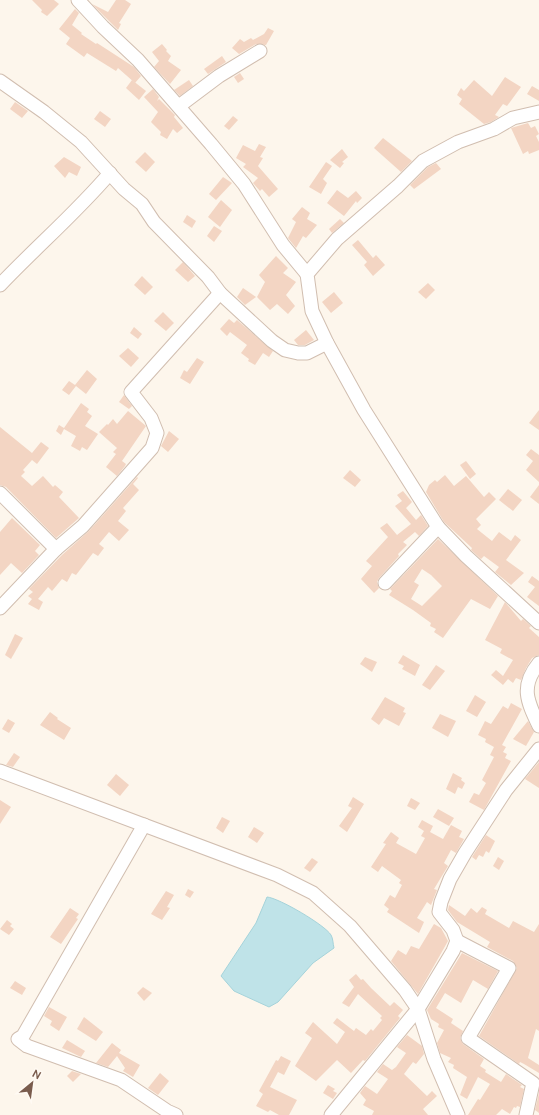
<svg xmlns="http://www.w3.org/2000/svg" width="539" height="1115" viewBox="0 0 539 1115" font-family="Ubuntu,sans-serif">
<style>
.water{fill:#bfe3e8;stroke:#a5d3da}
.building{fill:#f3d5c3;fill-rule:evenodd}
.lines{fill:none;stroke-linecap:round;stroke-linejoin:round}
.minor-casing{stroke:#d1beb0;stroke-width:15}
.minor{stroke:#fff;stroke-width:13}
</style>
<rect width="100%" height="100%" fill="#fdf6ec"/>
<path class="water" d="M267 897C279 898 325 925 331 935 333 938 333 944 334 948L313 963 278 1002 269 1007 234 991 221 976 256 923Z"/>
<g class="building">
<polygon points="32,0 54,0 59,4 47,16 41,12 42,10"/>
<polygon points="116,0 125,0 131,4 119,23 121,24 118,30 92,4 108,12"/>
<polygon points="75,9 79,13 72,25 82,33 81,34 96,44 97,43 134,67 141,76 135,83 118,68 116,71 87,53 84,57 66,44 70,38 59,29"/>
<polygon points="268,28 274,31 266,45 256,44 239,54 232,48 240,39 244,42 251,38 253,40 264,34"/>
<polygon points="162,44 167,50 166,51 171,56 168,61 181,70 170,84 154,67 159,61 152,52"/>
<polygon points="222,56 226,62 208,74 204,69"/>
<polygon points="240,73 244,79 238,83 234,77"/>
<polygon points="505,77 521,87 507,106 503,104 495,115 499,117 491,122 484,124 459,104 462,99 457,95 461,88 464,91 474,80 492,96"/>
<polygon points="132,80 146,91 139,100 126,88"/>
<polygon points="189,80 193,86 180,96 174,90"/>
<polygon points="532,86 539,90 539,101 527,94"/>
<polygon points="153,89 159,97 157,101 159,99 175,115 174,117 183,128 177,133 173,129 167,139 160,135 161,132 151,122 158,112 144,97"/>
<polygon points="15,102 28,111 22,118 10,109"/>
<polygon points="100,111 111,119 105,127 94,119"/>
<polygon points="233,116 238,120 229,130 224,126"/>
<polygon points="528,123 531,128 535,126 539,134 536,136 539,142 539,150 529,154 528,151 523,154 511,128"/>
<polygon points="383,138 412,161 401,172 374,148"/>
<polygon points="259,144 266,147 260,157 263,158 258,166 278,189 269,197 262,189 260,191 253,183 258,178 243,167 246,164 236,158 243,145 255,151"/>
<polygon points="342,149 348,157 342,162 344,163 340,168 330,160"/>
<polygon points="145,152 155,162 146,172 135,162"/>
<polygon points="64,157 81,167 77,176 69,172 65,178 54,166"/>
<polygon points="326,162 332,166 323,179 327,183 321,194 309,187"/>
<polygon points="436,163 441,169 414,189 410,185 428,167"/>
<polygon points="223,177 232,183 216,200 209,194"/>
<polygon points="337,190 348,198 356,191 362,198 357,203 356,201 344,216 327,203"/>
<polygon points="221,200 232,210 220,227 208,217"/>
<polygon points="302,207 310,213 307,219 317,225 306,238 303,236 296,248 288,238 296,222 292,219"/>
<polygon points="187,215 196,221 192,228 183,222"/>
<polygon points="340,219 344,223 332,233 329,229"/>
<polygon points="214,226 222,231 214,242 207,236"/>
<polygon points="358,240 373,258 376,255 385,265 373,276 364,265 367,262 352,245"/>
<polygon points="276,256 288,268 283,273 296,282 286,295 295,306 288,314 277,304 270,310 257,297 265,282 259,275"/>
<polygon points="183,262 195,276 188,282 175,270"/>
<polygon points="142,276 153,287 145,295 134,285"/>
<polygon points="428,283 435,290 426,299 418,292"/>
<polygon points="243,288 256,297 245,305 237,297"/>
<polygon points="334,292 343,303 331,313 322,302"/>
<polygon points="163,312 174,323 166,331 154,321"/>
<polygon points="229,319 234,323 237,320 273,351 269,357 263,353 255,365 248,361 249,359 241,353 247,345 230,332 227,336 220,329"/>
<polygon points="134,327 142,334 138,339 130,333"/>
<polygon points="306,330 314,340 305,345 298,345 294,340"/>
<polygon points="128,348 139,358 131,367 119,356"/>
<polygon points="197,358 204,362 190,384 180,378 184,370 187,372"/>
<polygon points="87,370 97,379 86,394 76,386 69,395 62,390 69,381 75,385"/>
<polygon points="124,395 132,406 129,409 119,402"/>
<polygon points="81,403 89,409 87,412 92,416 85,426 98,434 87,450 82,447 80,451 71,446 76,436 64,429 61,435 56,431 59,425 64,428"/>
<polygon points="539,410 539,430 529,423"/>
<polygon points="128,411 146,426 122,461 126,464 125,466 117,476 106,467 116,454 113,452 117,448 99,432 107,424 108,425 113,419 117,424"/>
<polygon points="0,427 32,453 41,442 49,448 37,464 32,460 23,470 25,472 21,476 32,486 43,476 53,487 55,485 63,492 59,497 79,518 56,538 6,487 0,485"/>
<polygon points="169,431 179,439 168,452 161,446"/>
<polygon points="531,449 539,455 539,482 526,470 533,461 526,455"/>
<polygon points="466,461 476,474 470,479 460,465"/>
<polygon points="350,470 361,480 355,487 343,478"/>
<polygon points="445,475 454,486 466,476 484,497 489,492 496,499 476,519 481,525 477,529 492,541 499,532 511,541 515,535 521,540 506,560 524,573 511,585 495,572 499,567 484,556 481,559 471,550 472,548 444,522 426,492 429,485 435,480 437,482"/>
<polygon points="137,477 138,478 133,484 139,490 123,508 126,511 118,521 129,530 119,541 109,532 99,544 104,548 98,556 93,553 76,575 72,573 67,582 62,579 52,591 48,587 38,599 43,602 39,610 28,604 32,599 28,596 33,592 29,589 62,555 89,531"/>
<polygon points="539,485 539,504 530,497"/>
<polygon points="508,489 522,500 513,511 499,500"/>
<polygon points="403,491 412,502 406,508 416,520 421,515 428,526 419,536 415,532 403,542 407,545 398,554 399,556 379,578 377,582 379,588 374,593 361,579 372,566 366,561 388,537 380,528 387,523 397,535 411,524 395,506 402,501 397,495"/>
<polygon points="12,518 40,545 35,551 39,555 22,573 11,563 0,575 0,532"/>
<path d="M438 539 498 596 490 609 471 599 443 638 434 632 436 629 430 626 431 623 413 610 389 595 392 591 390 589ZM422 569 431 575 442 586 422 606 411 599 419 585 414 582Z"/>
<polygon points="532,576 539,581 539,606 527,597 535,587 528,582"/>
<polygon points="505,602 521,621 523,619 531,626 529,628 539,637 539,655 532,658 526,668 521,680 516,678 513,683 508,679 503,685 491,675 496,670 503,676 513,660 500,653 502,649 485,640"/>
<polygon points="15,634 23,638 11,659 5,655"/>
<polygon points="403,655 420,665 415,676 402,669 404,666 398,663"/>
<polygon points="365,657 377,662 372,672 360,664"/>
<polygon points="436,665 445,671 430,690 422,685"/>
<polygon points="475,695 486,702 477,717 466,711"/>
<polygon points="385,697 405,708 403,712 406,713 399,726 384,718 379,725 371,719"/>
<polygon points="511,703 522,709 502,745 506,747 503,752 507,754 505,758 511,761 484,810 469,802 474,793 479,795 486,783 482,780 494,757 490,755 494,747 485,742 486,739 478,735 485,721 491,724 503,706 508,709"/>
<polygon points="50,712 58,718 57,719 71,728 64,740 40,725"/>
<polygon points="440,714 456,721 448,737 432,728"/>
<polygon points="8,719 15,723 9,733 2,729"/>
<polygon points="528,721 534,732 526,746 513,739"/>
<polygon points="14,753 20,757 13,767 6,765"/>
<polygon points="539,762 539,788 525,779"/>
<polygon points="453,773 462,778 461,780 465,783 462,789 458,787 455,794 446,789"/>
<polygon points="116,774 129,785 120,796 107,785"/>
<polygon points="353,797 364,804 347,832 339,826 352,808 348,806"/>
<polygon points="411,798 420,803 415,810 407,806"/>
<polygon points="0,800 11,807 0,824"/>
<polygon points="438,809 454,818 449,826 433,817"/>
<polygon points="222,817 230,821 223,833 216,828"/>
<polygon points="422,820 433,826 430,832 443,839 451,825 462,831 459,837 464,839 456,853 451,850 444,863 448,866 434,889 437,890 431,905 427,902 417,918 424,922 419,933 387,912 389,909 384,905 390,895 395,898 402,885 399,883 401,880 382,866 378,872 371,867 386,844 383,843 391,832 399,838 396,843 416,854 425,838 421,836 424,831 418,827"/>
<polygon points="254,827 264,833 257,843 248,837"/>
<polygon points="486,835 495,841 489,853 486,851 483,857 479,855 476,860 472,857"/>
<polygon points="498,857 504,861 499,870 493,866"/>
<polygon points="312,858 318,862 310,872 304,868"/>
<polygon points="188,889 194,892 190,898 185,895"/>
<polygon points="166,891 174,895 167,907 170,908 162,920 151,914"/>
<polygon points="449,905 465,916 471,908 477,913 482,907 487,910 485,914 509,928 513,921 534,932 539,924 539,1031 536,1029 528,1058 539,1065 539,1073 524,1064 520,1062 519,1064 479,1036 517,968 513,961 487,947 490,942 457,922 448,910"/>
<polygon points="70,908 79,914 76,918 78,919 61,944 50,937"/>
<polygon points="7,920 12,924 10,926 14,929 9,935 0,929"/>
<polygon points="434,924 441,928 448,941 418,994 391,961 398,950 406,955 411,946 419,949"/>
<polygon points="462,953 498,971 488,989 473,980 461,1003 445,993 436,1008 453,1019 451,1023 463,1031 460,1038 463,1044 484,1059 480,1066 486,1070 485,1072 501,1082 506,1074 522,1085 520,1087 524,1089 520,1107 517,1106 516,1108 514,1107 510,1114 502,1109 496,1115 468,1115 478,1099 480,1100 490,1084 478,1077 467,1099 460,1095 467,1077 453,1068 454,1065 448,1062 451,1058 440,1053 437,1043 444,1030 438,1027 439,1024 431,1019 427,1010"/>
<polygon points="356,974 361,980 363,979 371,988 390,1006 394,1002 403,1010 398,1016 400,1018 365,1061 363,1060 351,1073 337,1060 316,1081 295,1066 312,1038 305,1033 313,1022 337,1044 345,1032 333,1023 337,1018 354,1031 356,1028 366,1035 371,1029 373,1031 382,1020 380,1018 382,1016 358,994 349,1007 342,1003 354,987 349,980"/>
<polygon points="15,981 26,988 22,995 10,988"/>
<polygon points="143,987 152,993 144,1001 137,993"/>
<polygon points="49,1007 67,1017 59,1031 50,1025 52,1021 44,1016"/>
<polygon points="84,1017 103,1032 96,1041 77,1029"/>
<polygon points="407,1035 422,1046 424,1054 416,1064 413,1062 404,1074 427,1096 432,1091 437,1096 423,1109 428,1115 372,1115 374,1111 363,1105 366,1100 360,1093 365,1086 377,1094 388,1079 377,1072 383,1064 392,1070 396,1067 406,1053 397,1047"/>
<polygon points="67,1040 85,1051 81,1057 62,1048"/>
<polygon points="112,1043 121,1050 119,1053 140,1065 133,1077 123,1071 125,1068 117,1056 108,1067 96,1063"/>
<polygon points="281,1056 291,1061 284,1075 278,1072 270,1087 297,1100 289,1115 279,1115 270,1110 268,1112 256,1106 263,1094 259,1091 276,1060 278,1061"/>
<polygon points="72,1071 81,1074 73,1082 67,1076"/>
<polygon points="160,1073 169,1081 158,1095 148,1088"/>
<polygon points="328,1085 335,1089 333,1091 337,1093 333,1099 323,1093"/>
<polygon points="539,1093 539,1113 535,1110"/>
</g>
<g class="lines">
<defs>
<g id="minor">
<polyline points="78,0 103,27 138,60 211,144 244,184 283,245 307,274"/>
<polyline points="0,81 44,112 81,142 124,189 142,204 154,222 208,277 220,293 272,341 285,350 298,353 307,353 327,343"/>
<polyline points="179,106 219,76 260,51"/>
<polyline points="539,112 513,118 494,129 458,142 423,161 398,186 337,239 307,274 312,311 327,343 364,410 438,527 466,556 539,623"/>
<path d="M0 285C36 247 76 213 110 173"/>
<polyline points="0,493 56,549 0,608"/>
<polyline points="56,549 83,526 152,448 157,433 151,418 131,392 220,293"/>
<polyline points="385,583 438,527"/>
<path d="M539 663C520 686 527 701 539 726"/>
<polyline points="0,771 277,875 313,893 350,926 405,990 418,1009 434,1059 458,1115"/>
<polyline points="144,825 23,1036 18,1039 27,1046 121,1080 167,1111 176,1115"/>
<polyline points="457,941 509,968 468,1038 533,1083 526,1115"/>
<polyline points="331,1115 418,1009 453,951 457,941 453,930 439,912 441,902 450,879 465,853 506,790 539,749"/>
</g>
</defs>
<use href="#minor" class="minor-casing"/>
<use href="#minor" class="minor"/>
</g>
<g transform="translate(32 1083) rotate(29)" stroke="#fffaf3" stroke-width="3" paint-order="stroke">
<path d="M0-3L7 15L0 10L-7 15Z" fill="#7a5c4d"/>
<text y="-6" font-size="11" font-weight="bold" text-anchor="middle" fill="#7a5c4d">N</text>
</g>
</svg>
